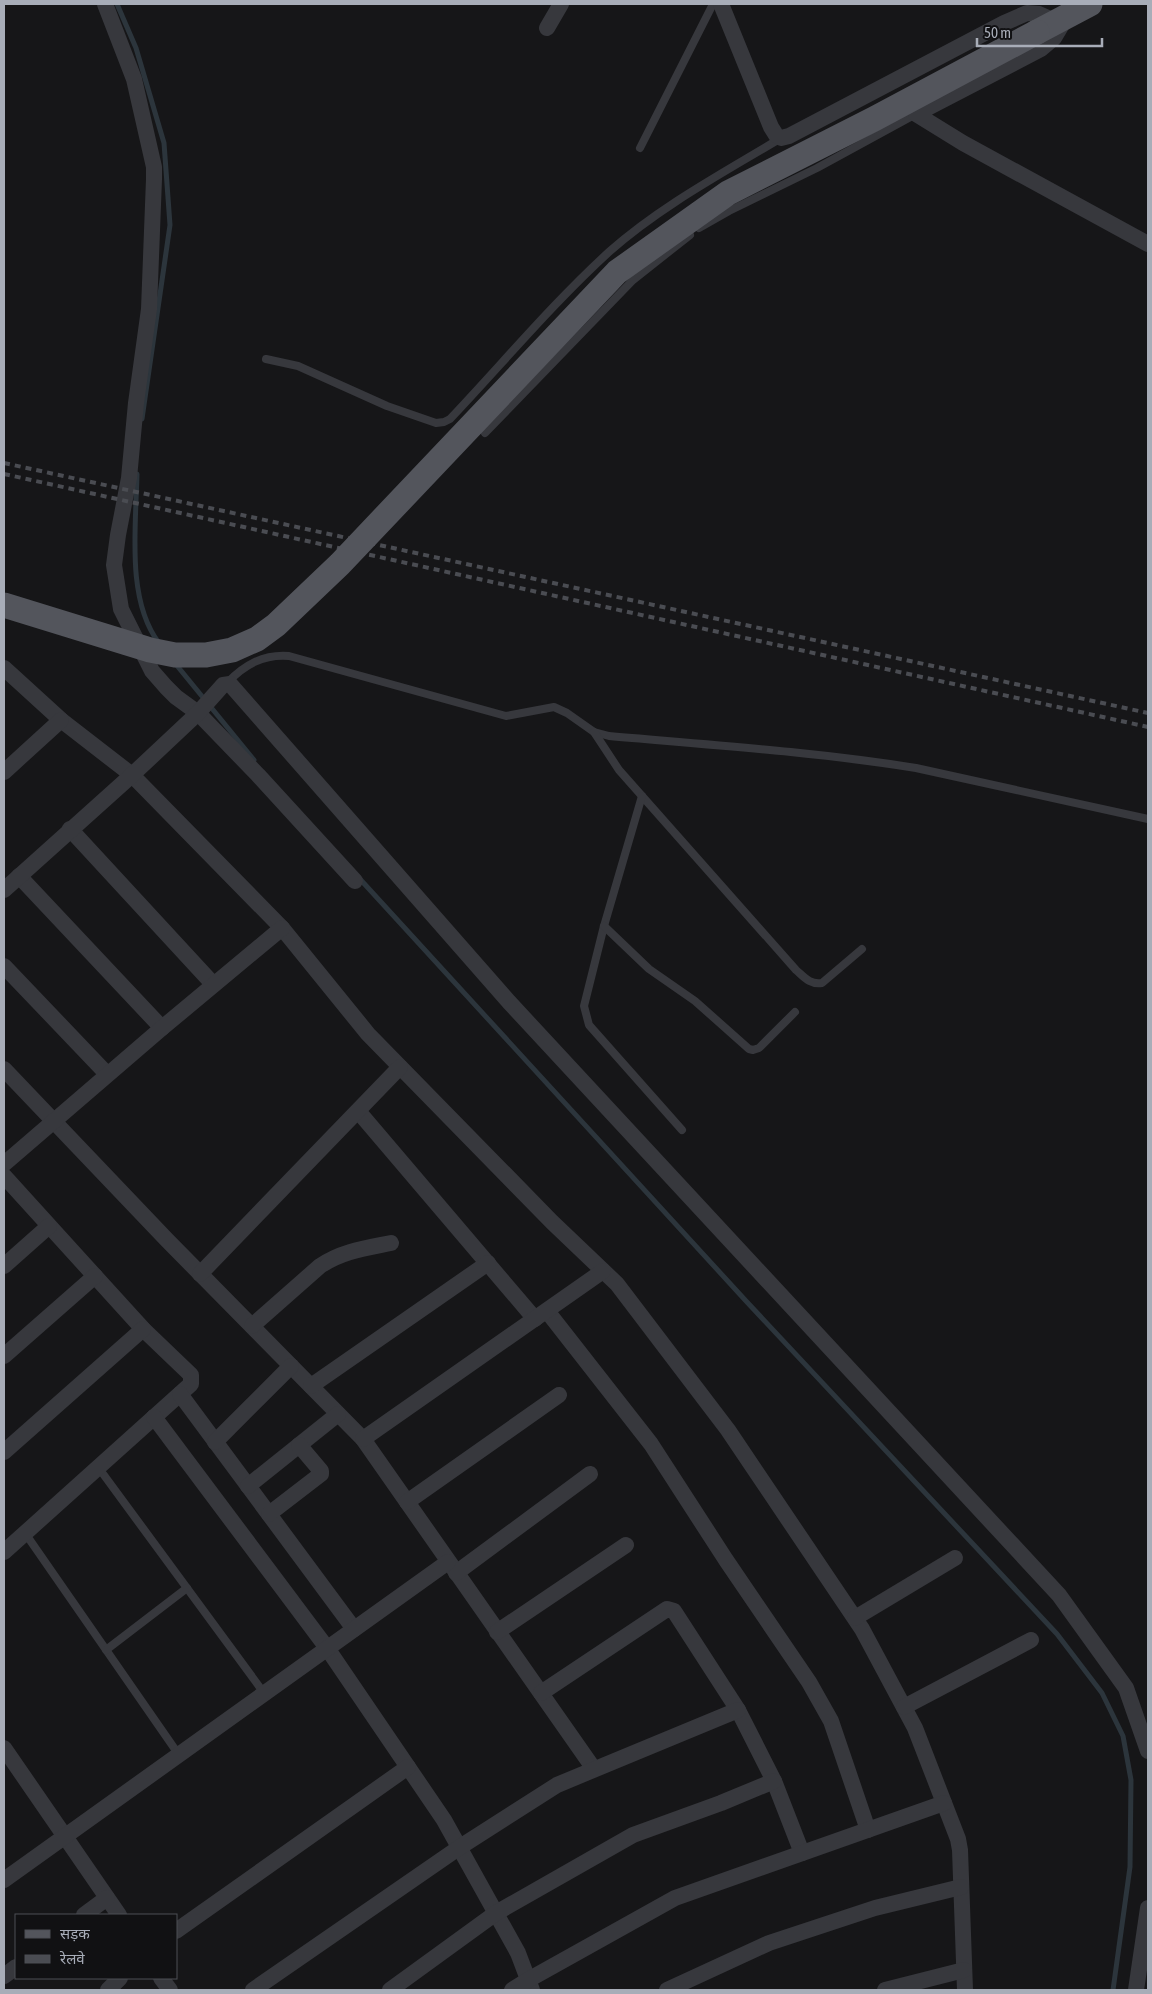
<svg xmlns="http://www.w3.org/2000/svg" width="1152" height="1994" viewBox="0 0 1152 1994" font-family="'Asap Condensed','Noto Sans Devanagari',sans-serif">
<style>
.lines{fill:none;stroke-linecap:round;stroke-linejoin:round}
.stream{stroke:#2c353c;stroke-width:5}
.service{stroke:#37383d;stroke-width:8}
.minor{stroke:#37383d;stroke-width:16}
.primary{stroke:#53555c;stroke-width:25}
.rail{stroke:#4a4c52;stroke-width:4;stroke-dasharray:6 5;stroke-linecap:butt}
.primary-bridge{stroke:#53555c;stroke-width:25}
</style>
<rect width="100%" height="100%" fill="#161618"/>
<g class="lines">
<g class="stream">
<polyline points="117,4 136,48 164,143 170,225 142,419"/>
<path d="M137 474C136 526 126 600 159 643"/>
<polyline points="174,662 254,760"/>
<polyline points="359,878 746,1301 1057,1634 1102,1693 1123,1736 1131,1780 1130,1867 1113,1990"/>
</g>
<g class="service">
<polyline points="640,148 713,4"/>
<polyline points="699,228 729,211 817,168 916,114"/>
<path d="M266 359 298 366 387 406 436 423 444 422 450 419C503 363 553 303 610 251 661 206 723 173 781 138"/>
<polyline points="485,433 633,280 690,235"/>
<path d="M227 683C244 665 263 654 289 656L506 716 554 707 567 713 594 732 609 736C712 745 815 752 916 768L1148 819"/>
<path d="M594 732 619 770 796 970C804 977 810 985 822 983L862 949"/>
<polyline points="642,796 604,926 584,1006 589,1025 682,1130"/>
<polyline points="604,926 649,969 695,1001 749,1049 753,1050 759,1048 795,1012"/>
<polyline points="98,1467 264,1693"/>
<polyline points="25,1533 179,1755"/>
<polyline points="106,1650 187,1588"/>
</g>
<g class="minor">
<polyline points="105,4 134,79 154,167 154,179 149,309 136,403 129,478 118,535 114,565 121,609 152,671 166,687 176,697 198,713 258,775 355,881"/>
<polyline points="721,4 771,127 776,135 781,138 789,136 1004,23 1027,13 1039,14 1057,22"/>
<polyline points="1066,18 1054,38 1041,49 916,114 963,143 1148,244"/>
<polyline points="547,28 561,4"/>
<polyline points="4,668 61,720 132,775 282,928 368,1034 552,1222 617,1284 728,1430 862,1629 915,1728 958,1839 960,1850 965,1990"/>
<polyline points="4,772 61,720"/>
<polyline points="70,829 213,984"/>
<polyline points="19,876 162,1028"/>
<polyline points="4,890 132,775 198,713 223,685 230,684 509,1002 1059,1595 1126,1688 1148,1751"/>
<polyline points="4,966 107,1074"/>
<polyline points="4,1069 167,1240 363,1439 594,1769"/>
<polyline points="358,1111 535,1319"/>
<polyline points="4,1164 162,1028 282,928"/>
<polyline points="4,1176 143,1329 191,1375 191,1384 4,1552"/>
<polyline points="4,1266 49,1226"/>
<polyline points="200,1274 400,1067"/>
<polyline points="547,1311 651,1444 726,1560 809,1682 831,1721 868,1830"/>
<path d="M252 1326 320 1266C342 1251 366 1248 391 1243"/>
<polyline points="4,1356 95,1276"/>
<polyline points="311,1386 488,1263"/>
<polyline points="180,1394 354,1629"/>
<polyline points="154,1417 327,1648 444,1820 518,1953 532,1990"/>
<polyline points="363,1439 603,1271"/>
<polyline points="215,1442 291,1366"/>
<polyline points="4,1452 143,1329"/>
<polyline points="248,1486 338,1414"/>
<polyline points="407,1502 559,1395"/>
<polyline points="269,1514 321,1474 321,1471 299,1445"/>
<polyline points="456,1573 590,1474"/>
<polyline points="855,1618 955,1558"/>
<polyline points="497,1632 626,1545"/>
<polyline points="541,1693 667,1609 674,1611 738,1710 774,1781 802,1853"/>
<polyline points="904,1707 1031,1640"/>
<polyline points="4,1748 119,1915"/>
<polyline points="4,1880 448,1562"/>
<polyline points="84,1915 107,1898"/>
<polyline points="176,1931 408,1767"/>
<polyline points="4,1976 16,1967"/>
<polyline points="161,1978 170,1990"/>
<polyline points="108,1990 120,1978"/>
<polyline points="253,1990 460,1847 557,1785 738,1710"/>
<polyline points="390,1990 496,1913 633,1835 721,1803 774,1781"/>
<polyline points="512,1990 528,1980 675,1898 944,1803"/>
<polyline points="667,1990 769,1943 875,1908 961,1887"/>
<polyline points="885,1990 964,1970"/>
<polyline points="1136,1990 1148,1908"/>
</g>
<polyline class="primary" points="1037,32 1090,4"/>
<g class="rail">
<polyline points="4,463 1148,713"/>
<polyline points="4,474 1148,727"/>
</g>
<polyline class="primary-bridge" points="4,605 150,650 175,655 206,655 232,650 257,639 276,625 340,564 617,272 728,193 874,119 1037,32"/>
</g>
<rect width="1152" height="1994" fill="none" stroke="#a8adb8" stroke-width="10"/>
<rect x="15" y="1914" width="162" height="65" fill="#111113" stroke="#4d4f55"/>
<rect x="25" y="1930" width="25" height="8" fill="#53555c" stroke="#4d4f55"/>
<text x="60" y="1939" font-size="15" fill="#a8adb8">सड़क</text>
<rect x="25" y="1955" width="25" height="8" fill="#4a4c52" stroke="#4d4f55"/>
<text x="60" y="1964" font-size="15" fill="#a8adb8">रेलवे</text>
<path d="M977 38v8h125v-8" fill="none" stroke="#a8adb8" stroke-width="2.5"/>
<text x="984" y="38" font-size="15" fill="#a8adb8" stroke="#111113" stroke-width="4" paint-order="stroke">50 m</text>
</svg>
